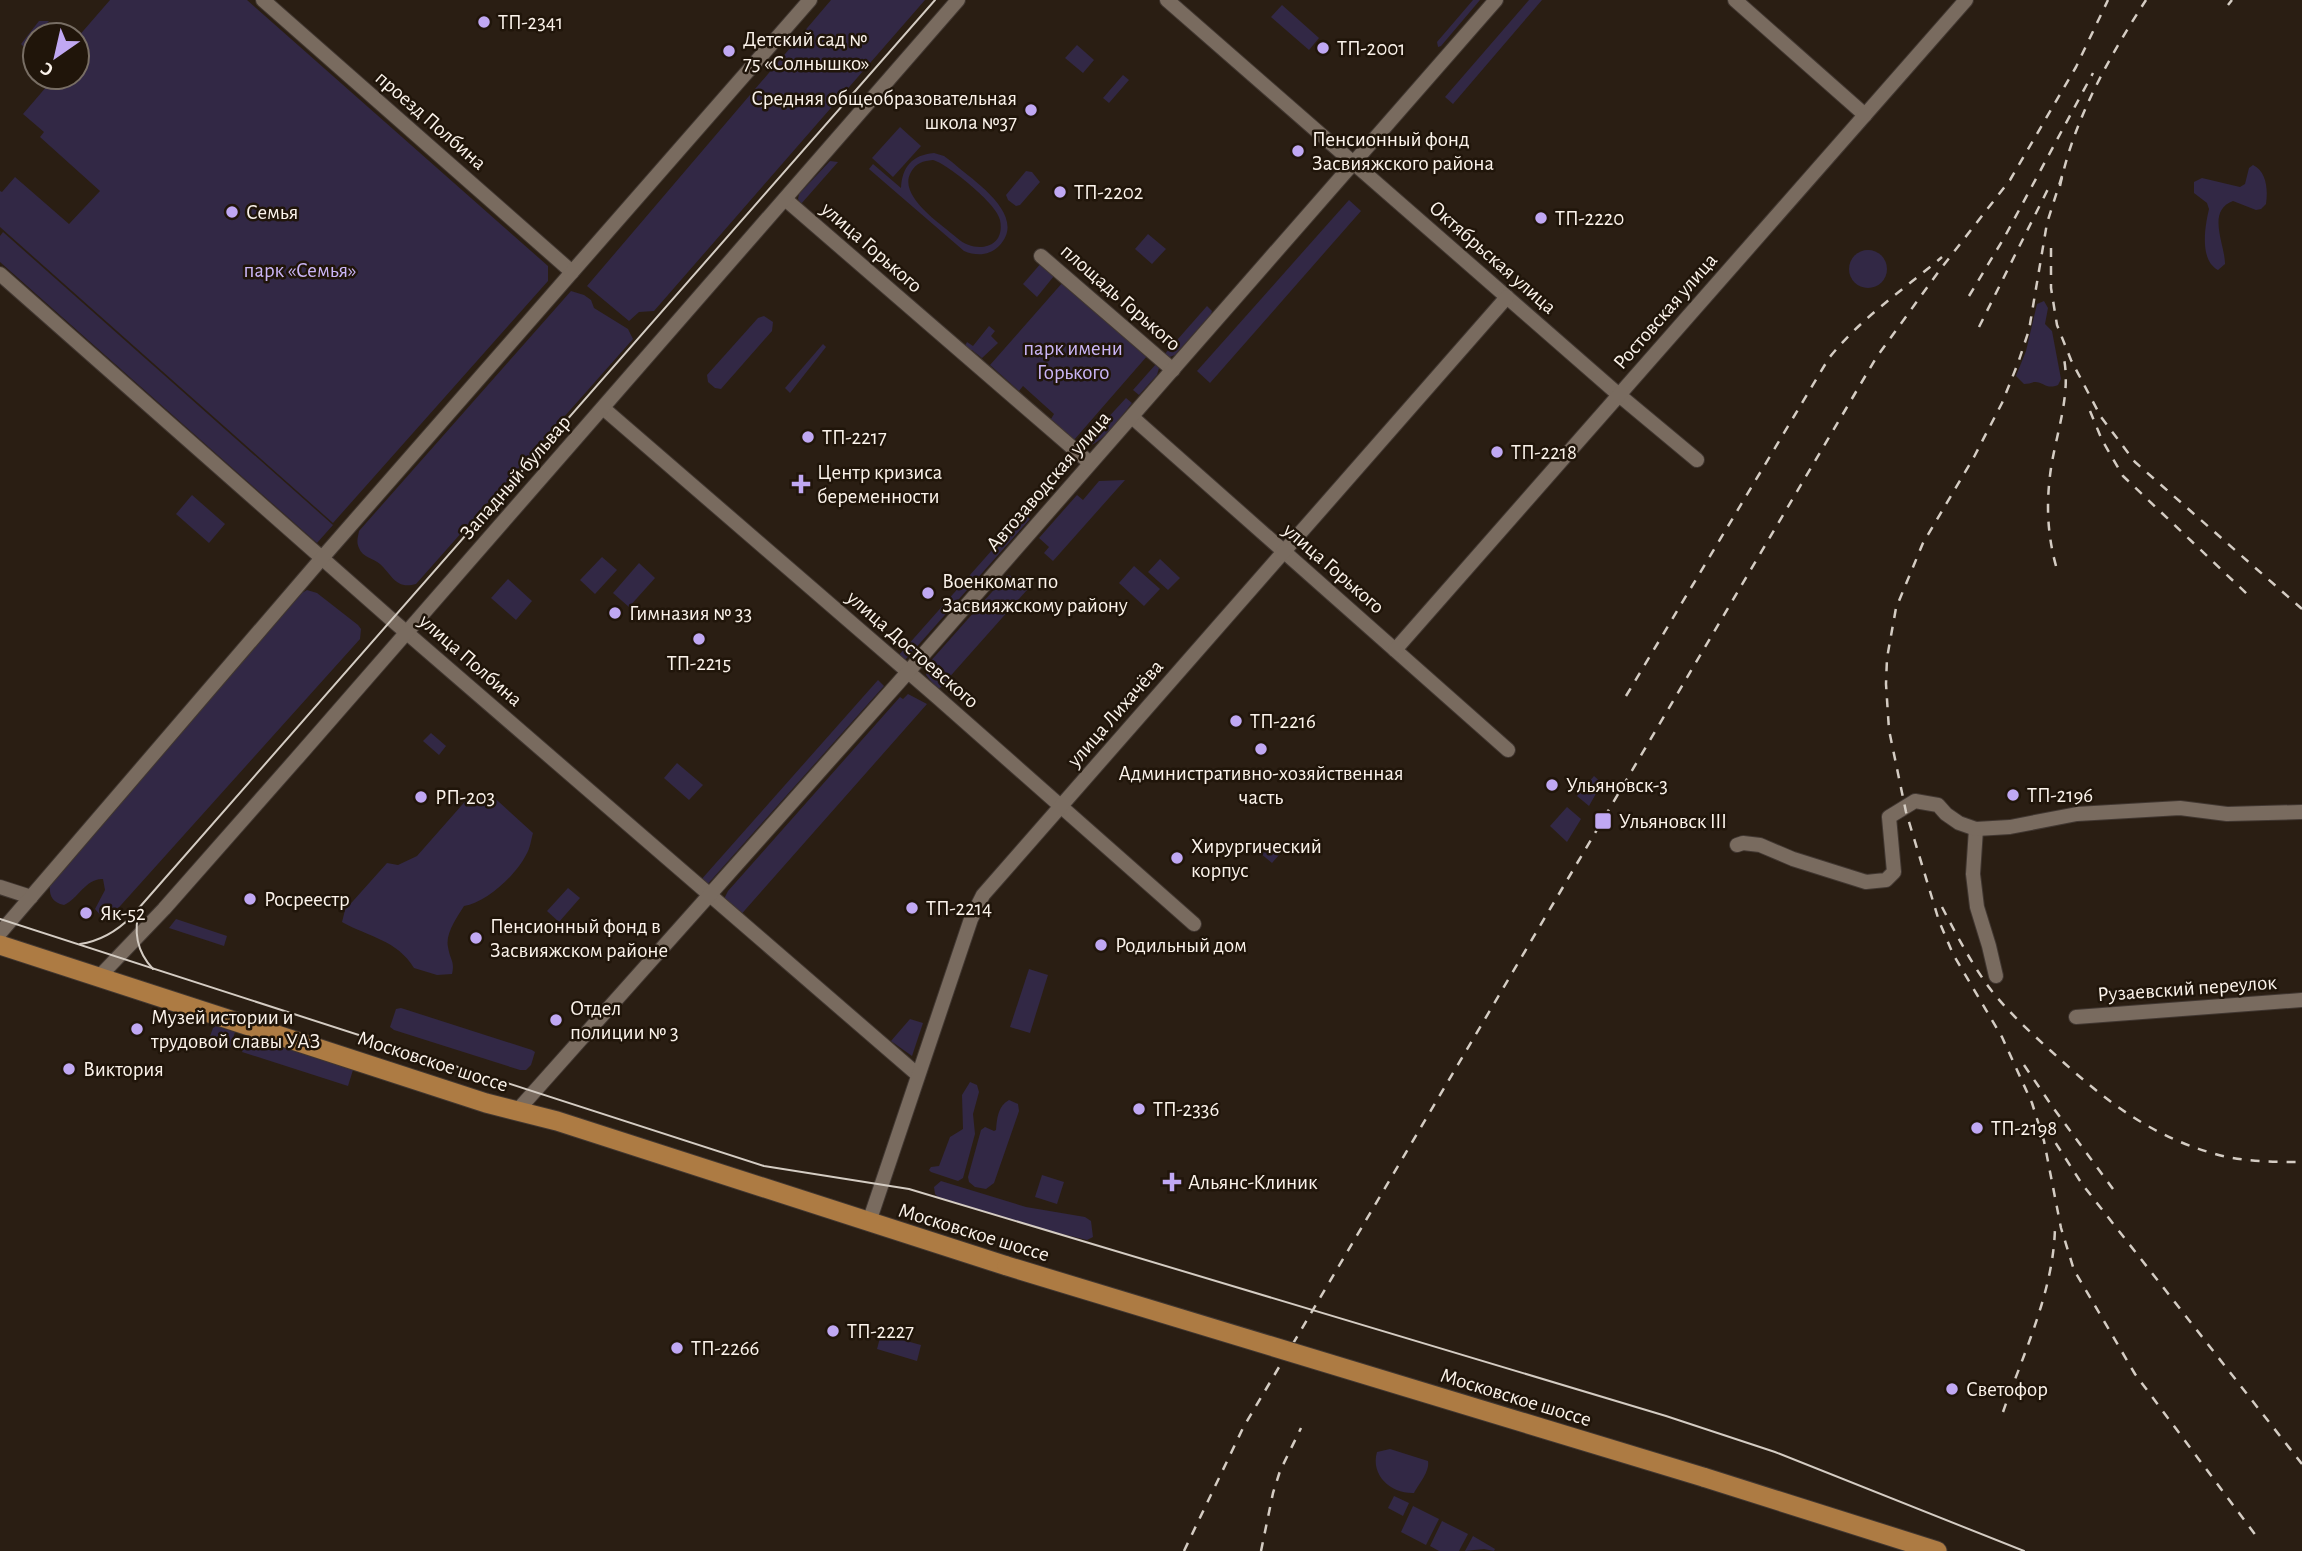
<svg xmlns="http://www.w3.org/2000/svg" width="2302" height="1551" viewBox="0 0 2302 1551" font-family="'Alegreya Sans',sans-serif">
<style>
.green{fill:#322845;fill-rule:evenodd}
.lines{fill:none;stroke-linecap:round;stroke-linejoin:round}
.minor-casing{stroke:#413731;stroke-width:16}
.major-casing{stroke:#413731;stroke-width:21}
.minor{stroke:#796b5f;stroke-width:14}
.major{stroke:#ad7b43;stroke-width:19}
.tram{stroke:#d4ccc3;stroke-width:2}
.rail{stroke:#d4ccc3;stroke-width:2.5;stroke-dasharray:9 9;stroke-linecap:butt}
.major-bridge-casing{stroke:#413731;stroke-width:21;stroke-linecap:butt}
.major-bridge{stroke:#ad7b43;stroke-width:19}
.poi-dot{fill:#c0a8f3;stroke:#20150a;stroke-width:2.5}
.labels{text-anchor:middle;stroke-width:5;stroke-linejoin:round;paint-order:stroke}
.poi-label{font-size:21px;fill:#fbf3eb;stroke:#20150a;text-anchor:start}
.street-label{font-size:21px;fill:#fbf3eb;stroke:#20150a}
.park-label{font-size:21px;fill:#cbb6f7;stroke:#20150a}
</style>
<rect width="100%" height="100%" fill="#2a1e13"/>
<g class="green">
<polygon points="110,0 247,0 548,266 548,281 333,523 0,227 0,191 2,192 15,177 69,224 100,191 40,137 44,132 23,114 47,86 49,77 77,77 77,38"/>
<polygon points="831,0 925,0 654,311 639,312 629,321 587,286"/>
<polygon points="1473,0 1480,0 1441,46 1438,47 1437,42"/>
<polygon points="1529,0 1542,0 1453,104 1445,97"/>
<polygon points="1282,5 1319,38 1309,50 1271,17"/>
<polygon points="39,21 49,21 25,48 21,44"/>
<polygon points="1077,45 1094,60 1083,73 1065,58"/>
<polygon points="1123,75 1129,80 1109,103 1103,98"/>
<polygon points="900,127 921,146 893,177 872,158"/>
<path d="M934 153 944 156 952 162C972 180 1029 215 999 246 989 256 976 256 964 251L869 169 873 164 901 188C902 167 912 155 934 153ZM933 160C948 164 998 205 1000 220 1006 249 975 254 957 238 941 224 897 196 911 172 916 163 923 161 933 160Z"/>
<polygon points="830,161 838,162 801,204 798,199 799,194"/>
<path d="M2253 165C2267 172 2268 190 2266 204L2261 209 2256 210 2233 201C2206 211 2225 244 2225 264L2218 270C2199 260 2205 226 2209 209L2207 203 2194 193V182L2202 178 2240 187 2245 184 2249 168Z"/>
<polygon points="1026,171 1032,172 1040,182 1020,205 1016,206 1008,200 1006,195"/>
<polygon points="1349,200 1361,211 1210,383 1197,371"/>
<polygon points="3,232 333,525 317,543 0,262 0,236"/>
<polygon points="1148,234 1166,249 1152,264 1135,249"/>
<circle cx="1868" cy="269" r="19"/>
<polygon points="1042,262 1054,276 1037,297 1023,284"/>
<polygon points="1063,282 1148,355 1074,440 1051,419 1054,414 1023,386 1019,391 990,365"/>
<path d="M571 291 584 295 591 300 594 308 628 329 633 339 416 584C396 590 392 575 380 564 373 558 362 557 359 548 356 542 358 537 359 531Z"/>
<path d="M2044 301 2048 308 2045 324 2052 331 2061 379 2058 385C2046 390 2043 381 2034 382 2031 383 2028 384 2024 384L2016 376 2026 351 2037 304Z"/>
<polygon points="1207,306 1212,311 1211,314 1175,355 1167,358 1163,356"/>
<polygon points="764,316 773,322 772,331 721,389 715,388 708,382 707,375 758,318"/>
<polygon points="989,326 995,331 991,336 998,343 982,358 972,350 968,352 965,346 967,342 973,346"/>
<polygon points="823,344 826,347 790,393 785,388"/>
<polygon points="1156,364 1159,368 1157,375 1139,395 1133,390"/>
<path d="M1126 398 1132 403C1121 416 1099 450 1082 446Z"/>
<polygon points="1125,480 1053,561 1044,553 1049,547 1039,538 1077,495 1083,500 1099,481"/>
<polygon points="192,495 225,524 209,543 176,514"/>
<polygon points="1024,514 1030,519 905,660 899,655"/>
<polygon points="602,557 617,570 595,594 580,580"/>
<polygon points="1160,559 1180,578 1168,590 1148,572"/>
<polygon points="639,563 655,578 629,607 613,593"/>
<polygon points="1134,566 1160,589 1144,606 1119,583"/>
<polygon points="1007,575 1011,576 1027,590 938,690 926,675 928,664"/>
<polygon points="508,579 532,601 516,620 491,598"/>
<path d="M307 590 317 593 358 625 361 629 360 639 113 914 108 917H102L95 909 105 890 103 879C86 878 78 899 64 905 51 902 49 895 50 883L302 593Z"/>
<polygon points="878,680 884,686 706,886 700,881"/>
<polygon points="908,694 927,704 738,918 724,899 728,891 900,697 903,699"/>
<polygon points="431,733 446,746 439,755 423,741"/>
<polygon points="677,763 703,785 689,800 664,778"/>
<polygon points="1594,776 1602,783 1589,806 1577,796"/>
<path d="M488 792 533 833C531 840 530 849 526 855 516 875 486 903 464 906 457 917 445 934 448 947 450 960 455 961 452 974L437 975 414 968C397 940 369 937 342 922L345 910 387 863 398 865 417 856 469 797Z"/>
<polygon points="1567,807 1581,819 1567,842 1550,826"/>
<polygon points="1260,840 1279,855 1272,863 1254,848"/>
<polygon points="568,888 580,898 559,922 547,911"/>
<polygon points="176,919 227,936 224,946 169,928"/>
<polygon points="1029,969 1048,975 1030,1033 1010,1027"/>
<polygon points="401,1008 532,1050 535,1052 531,1065 526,1070 520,1070 394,1030 390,1027 396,1009"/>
<polygon points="910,1019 923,1023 912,1056 891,1041"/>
<polygon points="216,1026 235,1032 230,1048 208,1042 213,1028"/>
<polygon points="247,1036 353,1070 348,1086 242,1052"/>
<polygon points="970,1082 977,1085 979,1092 973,1114 975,1134 963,1178 958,1181 931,1172 929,1170 931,1167 939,1166 950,1137 963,1129 962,1095"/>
<path d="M1009 1100 1018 1104 1019 1111 994 1183 986 1189 975 1187 969 1182 968 1177 981 1130 985 1127 994 1131 996 1130C997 1118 998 1106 1009 1100Z"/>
<polygon points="1042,1175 1064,1182 1057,1204 1035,1197"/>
<polygon points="941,1181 1026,1207 1085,1217 1091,1221 1093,1237 1087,1240 1041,1229 938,1197 935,1194 934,1187"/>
<polygon points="881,1334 921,1345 917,1361 877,1349"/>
<path d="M1390 1449 1428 1461C1430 1471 1419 1484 1414 1493 1392 1494 1370 1476 1377 1452Z"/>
<polygon points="1394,1496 1409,1503 1403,1516 1388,1508"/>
<polygon points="1413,1506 1439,1519 1426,1545 1401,1532"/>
<polygon points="1442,1521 1468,1534 1459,1551 1439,1551 1430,1546"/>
<polygon points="1473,1536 1495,1549 1494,1551 1484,1549 1465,1551"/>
</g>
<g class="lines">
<defs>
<g id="minor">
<polyline points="263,0 572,272"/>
<polyline points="1167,0 1619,395 1697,460"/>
<polyline points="1735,0 1865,115"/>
<polyline points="785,199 1090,463"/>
<polyline points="1041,256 1173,370"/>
<polyline points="0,274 392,620 918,1075"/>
<polyline points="603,408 936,696 1194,924"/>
<polyline points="1132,417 1508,750"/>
<polyline points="1395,650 1966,0"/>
<polyline points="1976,829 1973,874 1977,907 1989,946 1996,976"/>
<polyline points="1737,845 1743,843 1760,845 1793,859 1866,882 1886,880 1894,872 1889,817 1915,801 1938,805 1946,814 1959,823 1976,829 2010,827 2077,814 2180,808 2227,814 2302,812"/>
<polyline points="0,887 31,897"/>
<polyline points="0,933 322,558 810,0"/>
<polyline points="98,978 164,909 298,757 958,0"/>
<polyline points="2076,1017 2302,1000"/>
<polyline points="517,1111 908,672 1496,0"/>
<polyline points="869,1222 971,919 983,895 1507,297"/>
</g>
<g id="major">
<polyline points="0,945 486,1103 557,1121 1007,1266"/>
<polyline points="1703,1477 1937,1551"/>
</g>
</defs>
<use href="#minor" class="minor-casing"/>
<use href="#major" class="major-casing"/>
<use href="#minor" class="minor"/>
<use href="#major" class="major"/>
<g class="tram">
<path d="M140 908C133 931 137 952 153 969"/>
<polyline points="0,919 764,1166 909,1189 1666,1416 1775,1452 2024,1551"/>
<path d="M80 944C100 941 117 931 131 917L935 0"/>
</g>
<g class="rail">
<polyline points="2228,5 2232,0"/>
<polyline points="2062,176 2047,223 2029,330 2018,363 2002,403 1974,457 1923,543 1896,608 1887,658 1886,684 1889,730 1906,812 1939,921 1953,954 2002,1037 2032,1103 2044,1141 2061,1228 2074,1270 2135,1374 2257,1537"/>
<path d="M2060 186C2074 119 2109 57 2146 0"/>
<polyline points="2051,248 2051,288 2057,325 2071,360 2101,417 2135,462 2302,609"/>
<polyline points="1969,296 2004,238 2093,73"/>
<polyline points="1979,327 2051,183"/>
<polyline points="2090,411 2102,440 2123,476 2247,594"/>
<path d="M2056 566C2047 533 2046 502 2051 468 2057 430 2072 392 2063 354"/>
<path d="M1626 696 1829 358C1861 318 1903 290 1942 257"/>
<path d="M1942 907C1956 934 1970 961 1988 986 2006 1010 2029 1031 2051 1051 2101 1097 2146 1134 2212 1153 2241 1162 2272 1162 2302 1162"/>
<polyline points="2024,1065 2054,1109 2113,1189"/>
<polyline points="2046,1128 2082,1184 2302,1464"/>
<path d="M2003 1412C2024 1352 2055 1288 2055 1224"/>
<polyline points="1184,1551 1243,1428 1876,358 1939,271 2010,180 2076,67 2108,0"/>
<polyline points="1261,1551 1273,1493 1280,1471 1301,1428"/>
</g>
<defs>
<polyline id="major-bridge" points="1007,1266 1703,1477"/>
</defs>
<use href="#major-bridge" class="major-bridge-casing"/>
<use href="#major-bridge" class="major-bridge"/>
</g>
<g class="poi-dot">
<circle cx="484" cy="22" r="7"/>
<circle cx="1323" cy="48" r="7"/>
<circle cx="729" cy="51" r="7"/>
<circle cx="1031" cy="110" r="7"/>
<circle cx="1298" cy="151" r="7"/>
<circle cx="1060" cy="192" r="7"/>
<circle cx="232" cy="212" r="7"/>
<circle cx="1541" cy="218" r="7"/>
<circle cx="808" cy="437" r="7"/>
<circle cx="1497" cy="452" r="7"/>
<path d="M797.5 473.5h7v7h7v7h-7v7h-7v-7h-7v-7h7z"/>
<circle cx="928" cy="593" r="7"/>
<circle cx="615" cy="613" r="7"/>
<circle cx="699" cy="639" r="7"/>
<circle cx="1236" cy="721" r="7"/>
<circle cx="1261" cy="749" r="7"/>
<circle cx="1552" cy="785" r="7"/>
<circle cx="2013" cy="795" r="7"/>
<circle cx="421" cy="797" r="7"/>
<rect x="1594" y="812" width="18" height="18" rx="3.5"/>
<circle cx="1177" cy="858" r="7"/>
<circle cx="250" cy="899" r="7"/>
<circle cx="912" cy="908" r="7"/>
<circle cx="86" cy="913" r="7"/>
<circle cx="476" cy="938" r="7"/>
<circle cx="1101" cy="945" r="7"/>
<circle cx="556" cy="1020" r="7"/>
<circle cx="137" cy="1029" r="7"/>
<circle cx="69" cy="1069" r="7"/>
<circle cx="1139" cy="1109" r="7"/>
<circle cx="1977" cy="1128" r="7"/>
<path d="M1168.5 1171.5h7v7h7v7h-7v7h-7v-7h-7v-7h7z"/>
<circle cx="833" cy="1331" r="7"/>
<circle cx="677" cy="1348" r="7"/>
<circle cx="1952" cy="1389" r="7"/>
</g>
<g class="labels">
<g class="poi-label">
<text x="498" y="29">ТП-2341</text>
<text x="743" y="46">Детский сад №<tspan x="743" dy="24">75 «Солнышко»</tspan></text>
<text x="1337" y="55">ТП-2001</text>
<text x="1017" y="105" text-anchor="end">Средняя общеобразовательная<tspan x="1017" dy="24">школа №37</tspan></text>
<text x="1312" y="146">Пенсионный фонд<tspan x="1312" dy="24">Засвияжского района</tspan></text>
<text x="1074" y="199">ТП-2202</text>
<text x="246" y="219">Семья</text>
<text x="1555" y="225">ТП-2220</text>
<text x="822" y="444">ТП-2217</text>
<text x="1511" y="459">ТП-2218</text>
<text x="817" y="479">Центр кризиса<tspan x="817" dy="24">беременности</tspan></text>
<text x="942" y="588">Военкомат по<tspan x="942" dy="24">Засвияжскому району</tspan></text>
<text x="629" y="620">Гимназия № 33</text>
<text x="699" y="670" text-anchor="middle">ТП-2215</text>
<text x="1250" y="728">ТП-2216</text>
<text x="1261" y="780" text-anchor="middle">Административно-хозяйственная<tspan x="1261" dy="24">часть</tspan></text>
<text x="1566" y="792">Ульяновск-3</text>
<text x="2027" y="802">ТП-2196</text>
<text x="435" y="804">РП-203</text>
<text x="1619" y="828">Ульяновск III</text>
<text x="1191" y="853">Хирургический<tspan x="1191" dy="24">корпус</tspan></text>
<text x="264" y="906">Росреестр</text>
<text x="926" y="915">ТП-2214</text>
<text x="100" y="920">Як-52</text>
<text x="490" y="933">Пенсионный фонд в<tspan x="490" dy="24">Засвияжском районе</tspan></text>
<text x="1115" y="952">Родильный дом</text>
<text x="570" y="1015">Отдел<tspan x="570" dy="24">полиции № 3</tspan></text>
<text x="151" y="1024">Музей истории и<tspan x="151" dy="24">трудовой славы УАЗ</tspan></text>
<text x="83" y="1076">Виктория</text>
<text x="1153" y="1116">ТП-2336</text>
<text x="1991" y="1135">ТП-2198</text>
<text x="1188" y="1189">Альянс-Клиник</text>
<text x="847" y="1338">ТП-2227</text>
<text x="691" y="1355">ТП-2266</text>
<text x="1966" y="1396">Светофор</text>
</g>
<g class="street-label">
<text transform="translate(431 120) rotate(41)" y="7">проезд Полбина</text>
<text transform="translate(872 247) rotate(41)" y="7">улица Горького</text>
<text transform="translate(1493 257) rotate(41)" y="7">Октябрьская улица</text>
<text transform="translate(1121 297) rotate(41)" y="7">площадь Горького</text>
<text transform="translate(1665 311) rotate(-49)" y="7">Ростовская улица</text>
<text transform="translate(515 477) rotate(-49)" y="7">Западный бульвар</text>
<text transform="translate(1048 481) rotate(-49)" y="7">Автозаводская улица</text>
<text transform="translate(1334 568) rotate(41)" y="7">улица Горького</text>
<text transform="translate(913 649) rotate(41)" y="7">улица Достоевского</text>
<text transform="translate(471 660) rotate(41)" y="7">улица Полбина</text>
<text transform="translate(1115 713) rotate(-49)" y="7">улица Лихачёва</text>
<text transform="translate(2187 988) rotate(-4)" y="7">Рузаевский переулок</text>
<text transform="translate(433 1061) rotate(18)" y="7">Московское шоссе</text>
<text transform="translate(974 1232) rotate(17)" y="7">Московское шоссе</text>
<text transform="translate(1516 1397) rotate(17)" y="7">Московское шоссе</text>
</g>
<g class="park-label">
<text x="300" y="277">парк «Семья»</text>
<text x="1073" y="355">парк имени<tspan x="1073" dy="24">Горького</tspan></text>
</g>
</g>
<g transform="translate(56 56) rotate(214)"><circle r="33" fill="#20150a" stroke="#786e64" stroke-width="2"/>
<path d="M0-5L12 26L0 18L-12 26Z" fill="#c0a8f3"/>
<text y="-10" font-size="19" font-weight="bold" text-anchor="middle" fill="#fbf3eb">С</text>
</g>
</svg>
